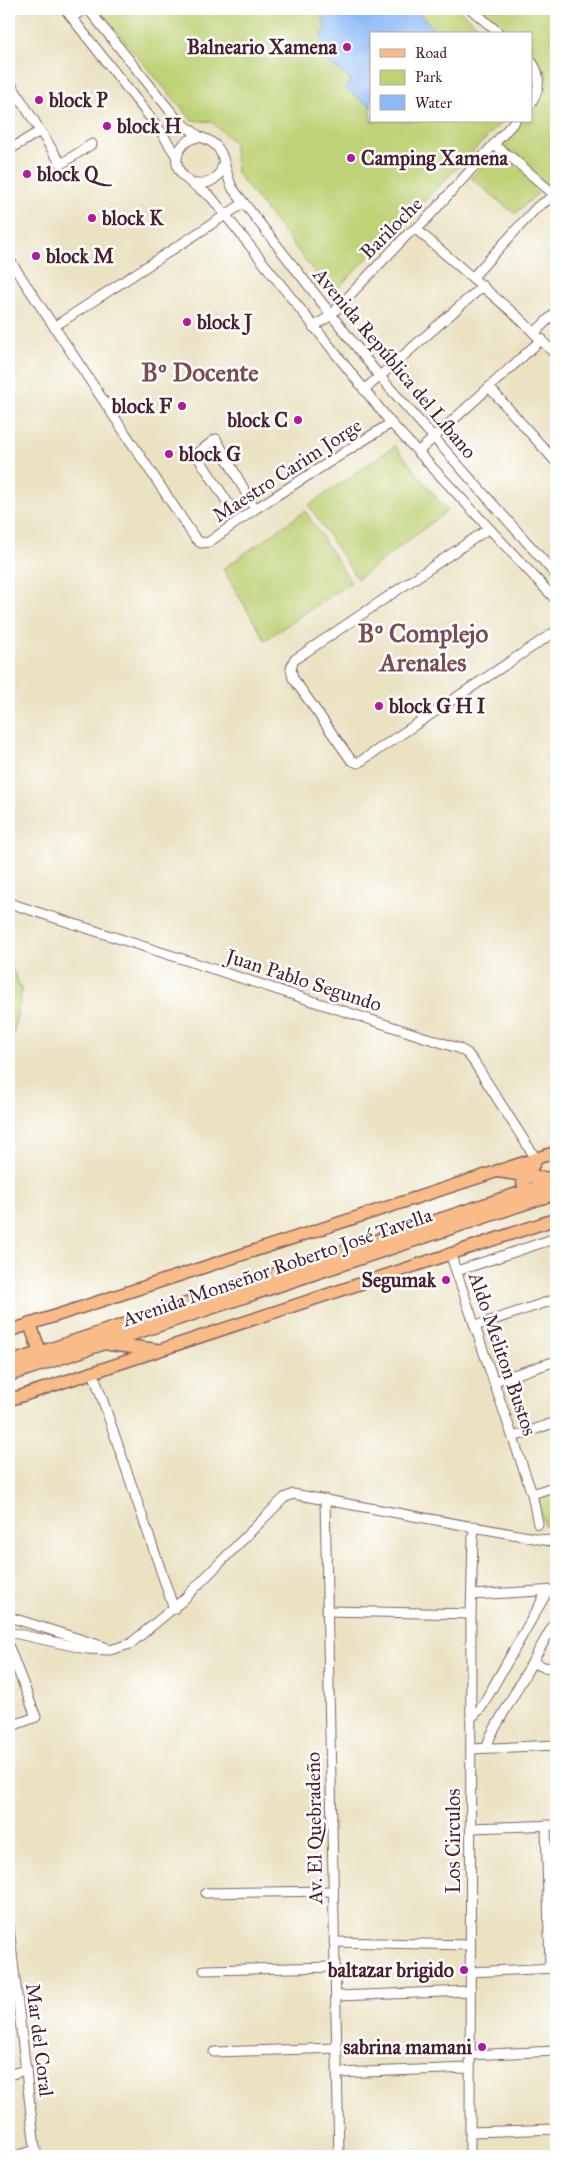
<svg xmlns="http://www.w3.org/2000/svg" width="565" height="2165" viewBox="0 0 565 2165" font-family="'IM FELL Great Primer',serif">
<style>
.green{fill:#bed276;stroke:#847850}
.water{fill:#8bbaf6;stroke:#6a6c90}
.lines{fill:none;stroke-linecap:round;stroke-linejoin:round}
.minor-casing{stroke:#826360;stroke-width:11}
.major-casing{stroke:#826360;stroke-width:14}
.highway-casing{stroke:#826360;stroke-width:15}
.minor{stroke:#fff;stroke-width:9}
.major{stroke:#f9bc89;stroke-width:11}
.highway{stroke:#f9bc89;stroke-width:12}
.poi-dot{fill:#b5179e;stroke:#fff;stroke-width:2}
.labels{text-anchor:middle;stroke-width:5;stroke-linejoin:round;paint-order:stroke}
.poi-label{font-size:20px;font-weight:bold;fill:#4a1f2b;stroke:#fff;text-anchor:start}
.street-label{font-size:20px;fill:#4a1f2b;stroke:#fff}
.district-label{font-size:25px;font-weight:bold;fill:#7b4d53;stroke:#fff}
</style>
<rect width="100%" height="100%" fill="#fff"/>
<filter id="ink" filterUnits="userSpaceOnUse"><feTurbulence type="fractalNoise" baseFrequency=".02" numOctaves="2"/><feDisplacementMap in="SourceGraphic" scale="10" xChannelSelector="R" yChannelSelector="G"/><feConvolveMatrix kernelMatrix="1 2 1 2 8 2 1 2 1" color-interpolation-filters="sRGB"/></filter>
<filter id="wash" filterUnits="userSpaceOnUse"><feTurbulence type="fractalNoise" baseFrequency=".0096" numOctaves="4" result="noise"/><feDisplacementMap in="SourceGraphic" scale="20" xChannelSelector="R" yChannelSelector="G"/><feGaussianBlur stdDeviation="1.12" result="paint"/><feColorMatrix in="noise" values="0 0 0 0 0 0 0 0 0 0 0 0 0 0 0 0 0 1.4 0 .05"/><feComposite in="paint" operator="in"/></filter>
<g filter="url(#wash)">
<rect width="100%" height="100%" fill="#ebe2c2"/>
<g class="green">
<polygon points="97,9 458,9 487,34 371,34 371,121 503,121 332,294 236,172 234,143 212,122 192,120"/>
<polygon points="477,9 546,9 556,23 556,188 550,182 515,214 471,178 521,121 531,121 531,110 539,101 548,83 546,71 531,53 531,34 508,34"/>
<polygon points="395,446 447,511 357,579 309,505"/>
<polygon points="305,511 351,582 265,640 223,569"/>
<polygon points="9,961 22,991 9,1054"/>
<polygon points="556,1488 556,1527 544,1525 537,1494"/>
</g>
<polygon class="water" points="313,9 414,9 439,34 371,34 371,107 345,88 351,79 323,59 321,35 326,29 322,16"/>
</g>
<g filter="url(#ink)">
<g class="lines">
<defs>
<g id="minor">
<polyline points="65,9 160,130 177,157"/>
<polyline points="88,9 176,118 200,137"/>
<polyline points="471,9 500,34"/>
<polyline points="66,10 77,14 84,9"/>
<path d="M531 61C542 75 540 89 531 103"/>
<polyline points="9,81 61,164 92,144"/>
<polyline points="493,145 511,157 556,196"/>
<polyline points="9,150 40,131"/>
<path d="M194 184C209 185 220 179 223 164"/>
<polyline points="416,229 519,318 556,355"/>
<polyline points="9,259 195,538 201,543 209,542 255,509 391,423"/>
<polyline points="473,277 537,207 556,195"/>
<polyline points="55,326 244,203"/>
<polyline points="313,327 330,316 408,234 422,224 515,121"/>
<polyline points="535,332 556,312"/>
<polyline points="489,387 556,462"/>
<polyline points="364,390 483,286"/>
<polyline points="418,452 542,339"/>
<polyline points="228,503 196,454 216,439 255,509"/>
<polyline points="488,529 294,660 291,668 293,678 351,760 358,763 556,631"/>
<path d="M556 575 380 377 233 189C221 167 229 145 200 137 193 137 184 142 180 149 167 173 195 185 211 197L391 423 556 600"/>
<polyline points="9,903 458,1048 467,1053 474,1062 536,1159"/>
<polyline points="450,1253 532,1494 538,1524"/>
<polyline points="457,1271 556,1238"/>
<polyline points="475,1326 556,1299"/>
<polyline points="93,1372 174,1609"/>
<polyline points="495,1381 556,1361"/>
<polyline points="513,1437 556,1422"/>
<polyline points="532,1494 556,1486"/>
<polyline points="325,1499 339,2156"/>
<polyline points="472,1595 556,1590"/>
<polyline points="327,1611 471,1614"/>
<polyline points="9,1617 105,1647"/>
<polyline points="9,1632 87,1649 110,1650 130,1644 182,1601 284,1498 293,1494 556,1542"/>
<polyline points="9,1647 36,1717 9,1727"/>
<polyline points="533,1663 544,1667 556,1668"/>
<polyline points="471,1718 481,1708 547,1592"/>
<polyline points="487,1747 490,1737 556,1620"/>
<polyline points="471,1749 556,1745"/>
<polyline points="546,1825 550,1968"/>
<polyline points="471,1828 556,1825"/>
<polyline points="206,1893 333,1891"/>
<polyline points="9,1928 36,2156"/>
<polyline points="334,1942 469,1945"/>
<polyline points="204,1970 335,1967"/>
<polyline points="470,1972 556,1968"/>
<polyline points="337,1996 470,1991"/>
<polyline points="214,2052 338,2048"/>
<polyline points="470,2055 556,2051"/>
<polyline points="339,2073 470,2068"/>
<polyline points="9,2075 27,2069"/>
<polyline points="471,2132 556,2129"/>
<polyline points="15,2156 36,2150"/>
<polyline points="470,2156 471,1614 473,1537 475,1526"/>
</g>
<g id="major">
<polyline points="9,1331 556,1152"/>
<polyline points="9,1400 556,1219"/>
</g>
<g id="highway">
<polyline points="498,1171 556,1180"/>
<polyline points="523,1183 536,1159"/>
<polyline points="30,1324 40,1352"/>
<polyline points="109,1344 157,1350"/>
<polyline points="9,1363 556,1181"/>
<polyline points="9,1375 556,1193"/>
</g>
</defs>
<use href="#minor" class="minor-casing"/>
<use href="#major" class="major-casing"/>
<use href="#highway" class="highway-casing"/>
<use href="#minor" class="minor"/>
<use href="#major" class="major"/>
<use href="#highway" class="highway"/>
</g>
</g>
<g class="poi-dot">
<circle cx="347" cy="47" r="5"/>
<circle cx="39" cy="100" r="5"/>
<circle cx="107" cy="126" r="5"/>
<circle cx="351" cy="158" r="5"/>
<circle cx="27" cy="174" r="5"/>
<circle cx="92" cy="218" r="5"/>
<circle cx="36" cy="256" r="5"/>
<circle cx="187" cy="322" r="5"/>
<circle cx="182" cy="406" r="5"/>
<circle cx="298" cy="420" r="5"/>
<circle cx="169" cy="454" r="5"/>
<circle cx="379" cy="706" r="5"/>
<circle cx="446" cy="1280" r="5"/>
<circle cx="464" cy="1970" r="5"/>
<circle cx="482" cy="2047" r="5"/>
</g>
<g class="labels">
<g class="poi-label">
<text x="337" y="54" text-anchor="end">Balneario Xamena</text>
<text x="49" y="107">block P</text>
<text x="117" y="133">block H</text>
<text x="361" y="165">Camping Xamena</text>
<text x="37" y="181">block Q</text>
<text x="102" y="225">block K</text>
<text x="46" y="263">block M</text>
<text x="197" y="329">block J</text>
<text x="172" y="413" text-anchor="end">block F</text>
<text x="288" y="427" text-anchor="end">block C</text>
<text x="179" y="461">block G</text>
<text x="389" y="713">block G H I</text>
<text x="436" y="1287" text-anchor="end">Segumak</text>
<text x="454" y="1977" text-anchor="end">baltazar brigido</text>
<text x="472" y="2054" text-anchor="end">sabrina mamani</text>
</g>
<g class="street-label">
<text transform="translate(391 228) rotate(-45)" y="7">Bariloche</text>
<text transform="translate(395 363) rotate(50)" y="7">Avenida República del Líbano</text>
<text transform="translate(287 470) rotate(-33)" y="7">Maestro Carim Jorge</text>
<text transform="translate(304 980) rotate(18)" y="7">Juan Pablo Segundo</text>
<text transform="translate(277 1267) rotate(-19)" y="7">Avenida Monseñor Roberto José Tavella</text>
<text transform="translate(503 1354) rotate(71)" y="7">Aldo Meliton Bustos</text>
<text transform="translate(314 1828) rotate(-91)" y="7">Av. El Quebradeño</text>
<text transform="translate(453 1841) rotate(-90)" y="7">Los Circulos</text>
<text transform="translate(40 2040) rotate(83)" y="7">Mar del Coral</text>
</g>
<g class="district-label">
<text x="200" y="381">Bº Docente</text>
<text x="423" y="642">Bº Complejo<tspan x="423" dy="29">Arenales</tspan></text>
</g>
</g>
<rect width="565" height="2165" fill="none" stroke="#fff" stroke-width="30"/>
<rect x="370" y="32" width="162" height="90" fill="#ffffff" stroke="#b7a5aa"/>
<rect x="380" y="49" width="25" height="8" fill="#f9bc89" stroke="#b7a5aa"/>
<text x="415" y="58" font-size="15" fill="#4a1f2b">Road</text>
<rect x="380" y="70" width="25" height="15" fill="#bed276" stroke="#b7a5aa"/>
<text x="415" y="82" font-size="15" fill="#4a1f2b">Park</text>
<rect x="380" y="95" width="25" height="15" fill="#8bbaf6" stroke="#b7a5aa"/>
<text x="415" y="108" font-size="15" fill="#4a1f2b">Water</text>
</svg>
